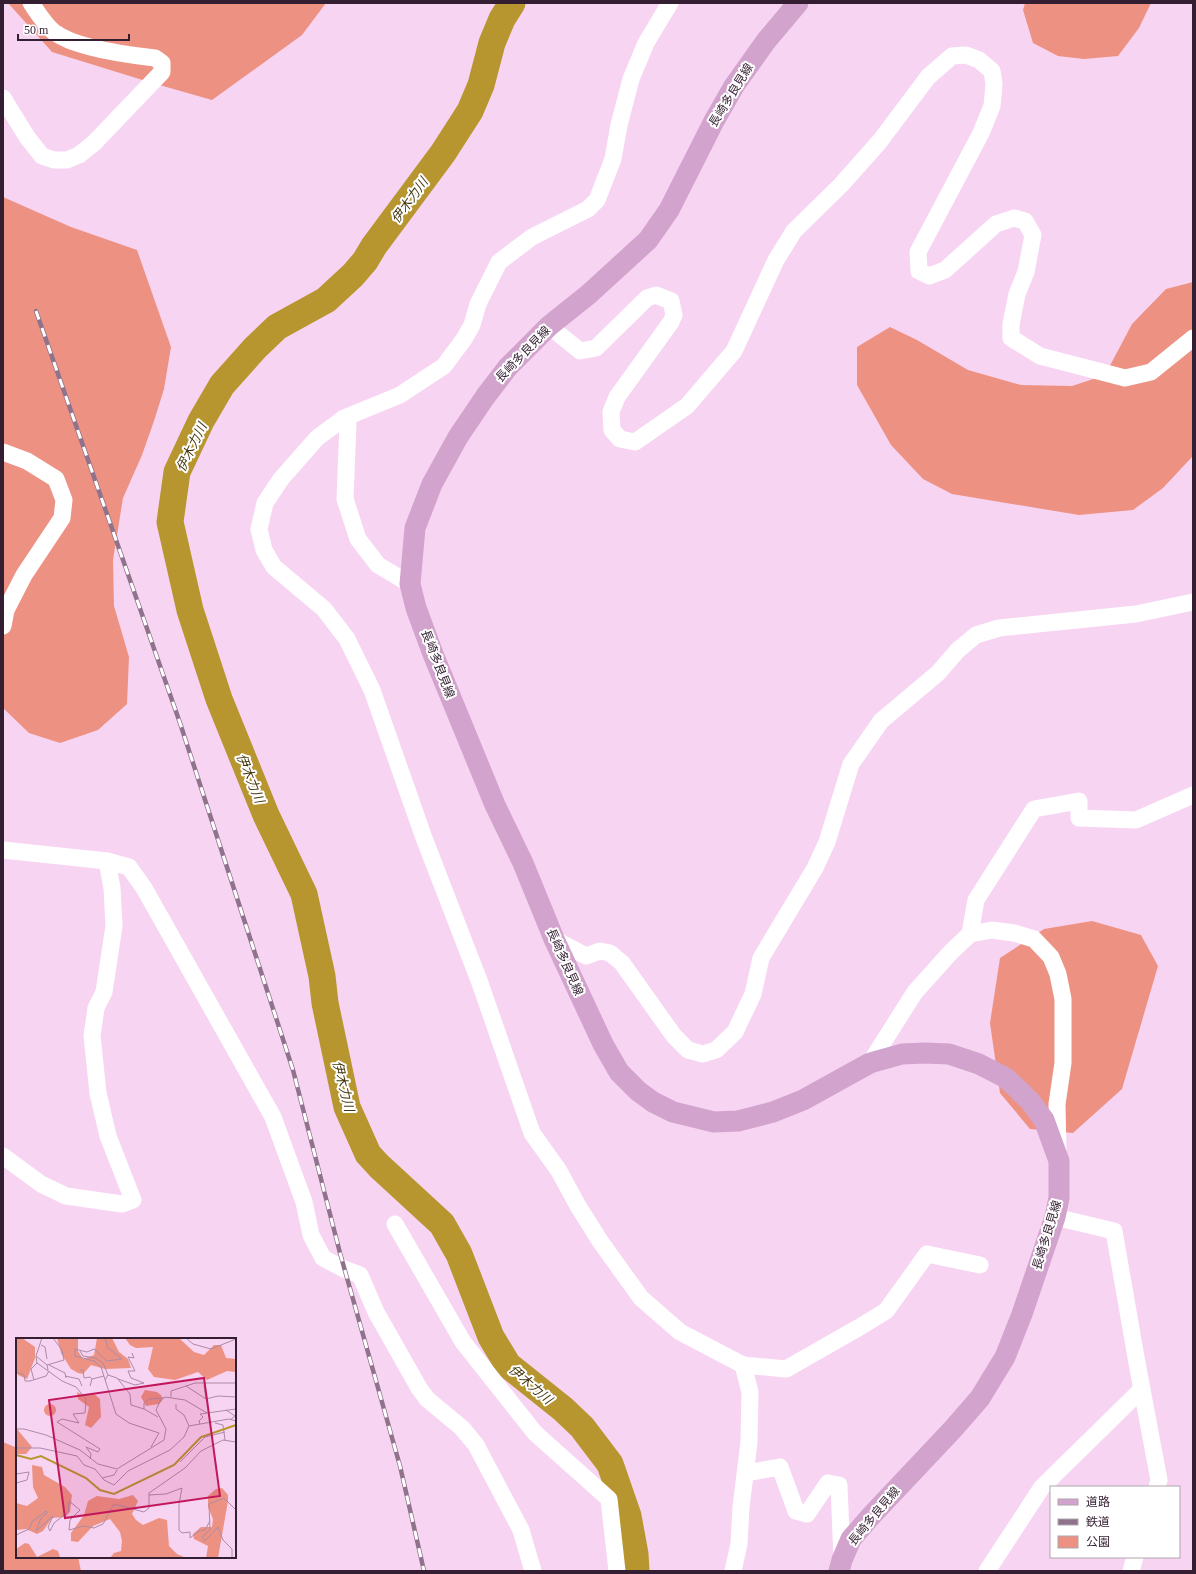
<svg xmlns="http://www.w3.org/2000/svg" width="1196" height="1574" viewBox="0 0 1196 1574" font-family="'Times New Roman','Noto Sans JP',serif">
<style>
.green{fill:#ed9282}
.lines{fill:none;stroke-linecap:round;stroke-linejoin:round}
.river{stroke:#b79630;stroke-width:27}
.minor{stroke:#fff;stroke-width:17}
.major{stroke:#d2a3cd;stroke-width:21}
.rail-casing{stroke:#8f728b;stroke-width:4.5}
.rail{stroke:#fff;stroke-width:3;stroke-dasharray:9;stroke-linecap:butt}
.labels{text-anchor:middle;stroke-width:4;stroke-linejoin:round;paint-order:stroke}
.street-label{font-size:12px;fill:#341e32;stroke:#fff}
.water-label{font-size:13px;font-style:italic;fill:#45370c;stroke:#fff}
.inset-river{fill:none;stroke:#b79630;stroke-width:2}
.inset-road{fill:none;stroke:#aa8ba6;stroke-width:1}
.view{fill:#c2185b;fill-opacity:0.15;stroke:#c2185b;stroke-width:2}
.inset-edge{fill:none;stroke:#341e32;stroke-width:2}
</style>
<rect width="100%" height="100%" fill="#f8d4f3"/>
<g class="green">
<polygon points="8,3 326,3 302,35 212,100 149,82 52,52"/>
<polygon points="1025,3 1151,3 1139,28 1118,56 1084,59 1058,56 1033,43 1023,10"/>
<polygon points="3,197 71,227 137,250 171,347 164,389 154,421 142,455 123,498 113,560 114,606 129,657 127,704 98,730 60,743 29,733 3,708"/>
<polygon points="1193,282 1192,457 1163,488 1133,510 1079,515 952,494 923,479 891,445 857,385 857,347 890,327 917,340 968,370 1021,385 1072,386 1105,375 1132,324 1166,289"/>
<polygon points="1092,921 1141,935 1158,966 1122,1089 1073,1133 1030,1129 1000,1093 990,1023 1000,958 1044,929"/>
<polygon points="3,1442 17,1448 17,1557 78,1557 81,1571 3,1571"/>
</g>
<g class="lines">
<polyline class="river" points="512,3 502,19 492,43 481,85 470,111 443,153 374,246 365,261 353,275 326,300 277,327 255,348 222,385 201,421 177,472 170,522 190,610 219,699 266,815 304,894 322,976 325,1003 347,1107 368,1154 379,1166 442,1224 459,1254 491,1337 508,1365 563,1409 582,1427 610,1464 628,1516 635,1554 636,1571"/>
<g class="minor">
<polyline points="670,3 646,43 631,79 619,125 613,159 597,200 588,209 532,237 499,262 478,304 472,325 464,339 444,366 400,395 344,418 317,438 281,479 265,503 259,529 264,550 274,567 324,609 347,639 372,690 424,838 480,983 532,1133 559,1171 578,1206 600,1241 641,1298 680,1332 743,1365 750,1392 749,1442 741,1507 739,1544 733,1571"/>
<path d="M3 98 27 137 42 156 54 160H67L79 155 94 143 162 72V63L155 58C128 55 75 48 54 32 45 25 38 13 31 3"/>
<polyline points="549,326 580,351 596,348 647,298 656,295 671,301 674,315 671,322 617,397 611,412 612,430 620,439 635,442 687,406 734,351 776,260 794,231 841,185 880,141 928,77 952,56 966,55 979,60 992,71 994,84 992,106 981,133 918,252 919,271 929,276 945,270 996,224 1014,218 1025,221 1033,235 1026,272 1017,294 1011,324 1011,338 1040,356 1125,378 1151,372 1193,338"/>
<polyline points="344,418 348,423 345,499 358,539 378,565 410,584"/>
<polyline points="3,452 27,461 56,479 64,500 62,518 24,575 6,610 3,626"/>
<polyline points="3,850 107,861 129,867 144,888 273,1117 304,1202 311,1235 323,1258 344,1269 360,1275 376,1312 419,1388 427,1399 462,1428 476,1445 521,1530 533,1571"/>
<polyline points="970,934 976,900 1034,809 1079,801 1079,818 1136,820 1193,795"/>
<polyline points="554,939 586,956 600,951 610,953 622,963 674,1036 688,1050 703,1054 716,1050 735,1032 753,994 761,958 815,868 827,842 851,764 881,721 938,673 958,650 976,635 999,628 1136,614 1193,602"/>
<polyline points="870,1063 915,992 951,952 970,934 992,930 1014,933 1034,939 1051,957 1058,974 1063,999 1063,1063 1057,1104 1058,1151"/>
<polyline points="3,1156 41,1184 66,1196 122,1204 133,1200 108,1136 98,1093 92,1036 96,1008 104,992 114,926 112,888 107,861"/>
<polyline points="1055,1217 1114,1231 1137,1363 1159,1480 1157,1487"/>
<polyline points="395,1224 463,1342 535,1433 609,1499 617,1571"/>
<polyline points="743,1365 786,1369 858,1328 886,1311 927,1254 980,1265"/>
<polyline points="746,1473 780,1467 796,1511 807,1514 828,1483 839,1485 842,1559"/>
<polyline points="987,1571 1042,1487 1142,1389"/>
<polyline points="1131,1571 1135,1557"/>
</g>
<polyline class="major" points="798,3 766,41 734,86 714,121 669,210 648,240 589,294 549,326 508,367 485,397 458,437 432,484 415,528 410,584 416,608 433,654 495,805 523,863 554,939 603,1044 619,1072 638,1091 653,1102 673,1112 714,1122 738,1121 773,1112 803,1100 870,1063 902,1054 925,1053 949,1054 979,1064 1006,1078 1030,1101 1044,1120 1059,1161 1059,1198 1055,1217 1022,1314 1005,1357 980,1398 953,1429 871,1516 851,1539 842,1560 839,1571"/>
<defs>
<polyline id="rail" points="36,311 180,723 293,1070 340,1253 400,1466 424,1571"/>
</defs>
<use href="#rail" class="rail-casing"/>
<use href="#rail" class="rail"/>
</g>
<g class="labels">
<g class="street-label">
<text transform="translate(731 95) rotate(-58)" y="4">長崎多良見線</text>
<text transform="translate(523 354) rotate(-46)" y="4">長崎多良見線</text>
<text transform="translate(438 664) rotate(69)" y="4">長崎多良見線</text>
<text transform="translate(565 962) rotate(66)" y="4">長崎多良見線</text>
<text transform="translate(1047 1235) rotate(-73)" y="4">長崎多良見線</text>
<text transform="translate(874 1516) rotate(-50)" y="4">長崎多良見線</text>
</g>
<g class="water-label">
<text transform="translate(409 200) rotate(-54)" y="5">伊木力川</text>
<text transform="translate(191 447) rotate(-64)" y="5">伊木力川</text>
<text transform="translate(251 778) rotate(68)" y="5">伊木力川</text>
<text transform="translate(344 1086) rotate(76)" y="5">伊木力川</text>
<text transform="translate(531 1384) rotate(41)" y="5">伊木力川</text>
</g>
</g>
<g transform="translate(16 1338)">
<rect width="220" height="220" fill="#f8d4f3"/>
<path d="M0 0H6L19 9V20L11 41 2 37 0 32ZM41 0H62V13L67 21 78 17 81 0H96L103 14 112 21 115 30 89 31 75 27 67 36 62 35 55 31 45 15ZM109 0H163L178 14 188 17 198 7H205L210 20 220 21V34L211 33 191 42 182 34 159 42 138 39 132 31 137 9 120 10 114 7ZM129 52 141 54 146 58V63L143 66 130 68 125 59ZM61 54 67 57 78 56 84 61 85 79 75 90 69 87 73 69 62 61ZM28 72a6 6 0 1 1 12 0a6 6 0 1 1-12 0ZM0 90 16 109 10 116H0ZM16 127 26 129 28 137 49 149 56 157 54 174 49 179 36 180 27 193 21 196 10 191 0 192V165L11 168 22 160 17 149ZM206 150 212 157V163L202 220H190L192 208 178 201 177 196 185 189H196L197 181 192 169V158L200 151ZM117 157 122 163 116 176 120 182 127 187 143 180 151 182 153 208 161 216 170 220H94L98 215 105 213 106 203 104 194 94 181 77 188 62 204 55 203V195L68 177 72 163 81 158 103 161ZM9 205 13 206 21 219 37 211 42 213 44 219 0 220V211Z" fill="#ed9282"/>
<path class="inset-river" d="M0 117 15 121 25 118 70 140 84 152 98 156 158 127 185 99 220 87"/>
<path class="inset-road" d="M26 0 20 18 21 25 46 43 60 49 70 61 69 75 57 76 63 85 46 81 41 84 84 111 82 114 70 109 75 116 74 121M89 0 92 10 106 21 91 23 78 11 71 14 59 11V18L78 23 85 29 100 76 113 85 143 95 135 109M170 0 177 6 195 11 220 1M25 7 29 9 31 21M64 13 67 18 79 20 87 25 92 37M20 18 31 27M33 27 49 35 50 40M32 32 31 27 48 22 46 12 37 0M64 32H67L68 40 74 39 76 41 74 48M0 34 8 37 9 43H14L30 38 33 33M49 38 63 41 66 48M76 41 88 38M102 41 119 47 128 45 115 40 112 33H119L112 19 118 20 116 15M18 42 15 31 21 25M89 42 92 37 101 40 114 56 115 67 128 71M170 48 190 61 188 47M155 59V53L179 45H220M190 61 202 58 220 59M160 66V71L168 77 173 88M210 72 219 78 214 82M142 79 128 71V65L133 61 148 60M199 85 207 87 209 102M184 86 183 83 187 79 184 76 191 75M0 91H8L30 97 64 112 82 126 101 131 148 102 150 91 140 72 144 63 149 59 169 62 191 75 220 71M0 110H24L61 118 68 127 79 131 88 142 98 147 112 133 154 112 168 99 173 88 213 81 220 83M164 124 189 99 209 94M0 136 13 134 11 142 0 145M86 140 98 137 101 132M133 157 150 156 166 150 163 166V192L166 195 174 194V200L183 193 189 192 194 183M0 197 13 191 16 184 30 173 31 175 25 180 20 193 37 178 32 189 34 193 38 185 52 174 53 163 64 172 54 182 53 192 68 188 78 190 87 186 98 166 128 174 133 170V155L169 130 185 113 207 102 220 104M216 220V211L207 202 202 189 189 203 186 199 194 192 193 166 208 160 220 172"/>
<path class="view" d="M188 40 204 158 49 180 33 62Z"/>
<rect width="220" height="220" class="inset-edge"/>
</g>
<rect width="1196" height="1574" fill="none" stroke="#341e32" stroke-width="8"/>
<rect x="1050" y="1486" width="130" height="72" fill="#ffffff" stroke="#aea5ad"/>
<rect x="1058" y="1499" width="20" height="6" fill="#d2a3cd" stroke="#aea5ad"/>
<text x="1086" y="1506" font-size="12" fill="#341e32">道路</text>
<rect x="1058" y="1519" width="20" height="6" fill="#8f728b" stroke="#aea5ad"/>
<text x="1086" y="1526" font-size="12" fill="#341e32">鉄道</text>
<rect x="1058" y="1536" width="20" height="12" fill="#ed9282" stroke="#aea5ad"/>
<text x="1086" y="1546" font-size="12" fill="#341e32">公園</text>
<path d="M18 34v6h111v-6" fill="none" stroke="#341e32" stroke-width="2"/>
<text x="24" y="34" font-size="12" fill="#341e32" stroke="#ffffff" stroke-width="3" paint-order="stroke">50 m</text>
</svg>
